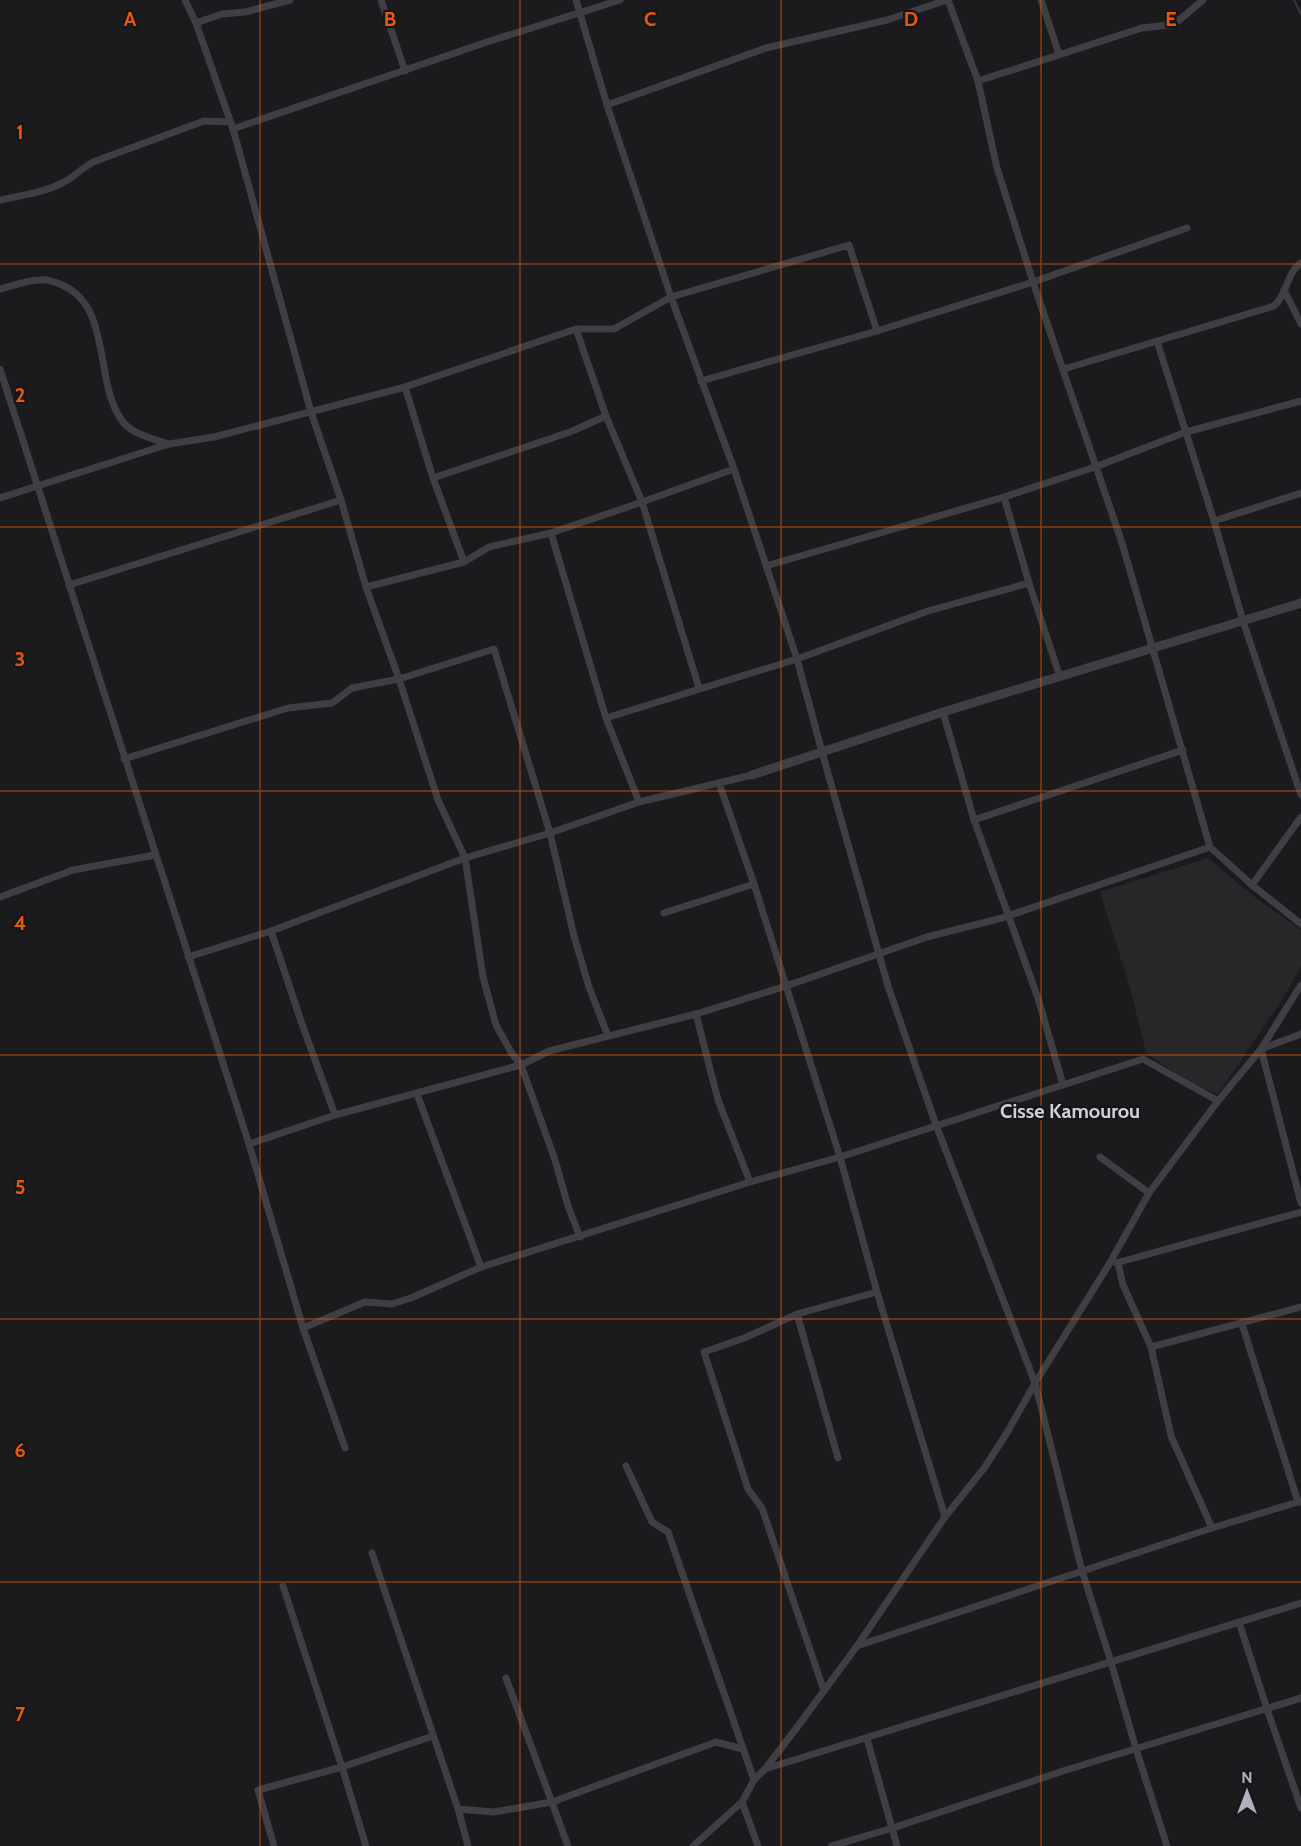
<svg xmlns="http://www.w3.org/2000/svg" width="1301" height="1846" viewBox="0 0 1301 1846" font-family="Cabin,sans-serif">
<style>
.built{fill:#27272a}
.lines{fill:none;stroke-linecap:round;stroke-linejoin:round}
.stream{stroke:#333942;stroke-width:2}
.minor{stroke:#3e3e44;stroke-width:7}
.tertiary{stroke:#3e3e44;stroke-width:9}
.grid{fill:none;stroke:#e8590c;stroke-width:1.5;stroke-opacity:0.55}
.labels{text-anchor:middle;stroke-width:4.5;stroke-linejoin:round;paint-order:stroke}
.quarter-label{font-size:20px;font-weight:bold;fill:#cfd0d8;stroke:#161618}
.grid-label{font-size:20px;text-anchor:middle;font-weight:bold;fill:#e8590c;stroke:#161618;stroke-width:4.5;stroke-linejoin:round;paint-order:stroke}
</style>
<rect width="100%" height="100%" fill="#1b1b1d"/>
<polygon class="built" points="1208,858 1252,895 1301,930 1301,966 1282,1000 1218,1094 1190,1083 1146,1053 1131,991 1100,892"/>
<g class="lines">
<polyline class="stream" points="1294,0 1301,14"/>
<g class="minor">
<polyline points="185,0 196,23 233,129 311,412 341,500 366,587 399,679 438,800 465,858 483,977 496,1025 511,1052 521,1065 555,1160 568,1206 580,1237"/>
<polyline points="381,0 405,71"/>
<polyline points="576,0 607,105 671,297 734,469 797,659 822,752 888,986 936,1125 1035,1383 1082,1571 1111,1662 1136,1749 1167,1846"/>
<polyline points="948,0 978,81 997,168 1033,282 1122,543 1210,847 1252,885 1301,924"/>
<polyline points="1041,0 1059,54"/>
<polyline points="196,23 222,14 245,12 290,0"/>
<polyline points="978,81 1142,28 1169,25 1178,21 1203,0"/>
<polyline points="607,105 766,48 887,20 947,0"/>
<polyline points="233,129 487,42 620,0"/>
<path d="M0 200C23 195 49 192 69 179 78 173 84 167 93 162L204 121 230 122"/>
<path d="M0 289C13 286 27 280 40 280 48 279 55 282 62 285 113 307 93 383 123 422 132 434 154 439 168 444"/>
<polyline points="1284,290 1301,324"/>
<polyline points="576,329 606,416 642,502 699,688"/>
<polyline points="1157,341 1214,521 1243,621 1301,795"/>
<polyline points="0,369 249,1144 303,1328 345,1448"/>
<path d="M1064 369 1274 306C1288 294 1286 273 1301 263"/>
<polyline points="701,381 877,331 1033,282 1187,228"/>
<polyline points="405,387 433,478 464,562"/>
<polyline points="433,478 570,432 606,416"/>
<polyline points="1004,497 1029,583 1060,677"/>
<polyline points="0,498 169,444 214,437 405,387 576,329 614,329 671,297 849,245 877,331"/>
<polyline points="1214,521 1301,493"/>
<polyline points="551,533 606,718 639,802"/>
<polyline points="766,566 1004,497 1095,467 1186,432 1301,401"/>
<polyline points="69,585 341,500"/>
<polyline points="366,587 464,562 489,547 551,533 642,502 734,469"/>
<polyline points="943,712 974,820 1038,998 1063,1085"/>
<polyline points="606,718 797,659 928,611 1029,583"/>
<polyline points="124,759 288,708 332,703 352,688 399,679 494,649 550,833 574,936 589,987 608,1036"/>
<polyline points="719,783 754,884 840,1157 877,1292 945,1517"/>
<polyline points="974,820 1183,750"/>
<polyline points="1252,885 1301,817"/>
<polyline points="0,897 73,870 155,855"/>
<polyline points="664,913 754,884"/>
<polyline points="188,957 271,931"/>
<polyline points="1261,1049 1301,1203"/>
<polyline points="1261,1049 1301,1034"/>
<polyline points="417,1094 481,1267"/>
<polyline points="335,1115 521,1065 549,1051 696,1014"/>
<polyline points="249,1144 335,1115 302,1024 271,931 465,858 550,833 639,802 752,775"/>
<polyline points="1100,1157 1149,1193"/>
<polyline points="750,1182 718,1100 696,1014 786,986 927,937 1002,918 1210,847"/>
<polyline points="1116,1263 1301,1212"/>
<polyline points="1118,1263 1123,1285 1151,1347 1171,1436 1212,1528"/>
<polyline points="797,1314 838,1458"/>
<polyline points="1242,1324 1298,1502"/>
<polyline points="303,1328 365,1302 392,1304 411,1298 481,1267 750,1182 840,1157 1143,1059 1218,1101"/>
<polyline points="1151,1347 1301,1307"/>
<polyline points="626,1466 652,1522 668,1532 754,1780"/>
<polyline points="372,1553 458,1809 494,1812 552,1802 716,1742 743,1749"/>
<polyline points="283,1586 342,1767 366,1846"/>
<polyline points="1239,1622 1267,1709 1301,1808"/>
<polyline points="857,1646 1212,1528 1301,1501"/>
<polyline points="506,1678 568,1846"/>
<polyline points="824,1691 762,1508 748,1489 704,1352 747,1337 797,1314 877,1292"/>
<polyline points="867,1739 897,1846"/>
<polyline points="765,1769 1301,1603"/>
<polyline points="742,1802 758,1846"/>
<polyline points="458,1809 468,1846"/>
<polyline points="274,1846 258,1790 342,1767 433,1736"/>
<polyline points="693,1846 742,1802 754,1780 765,1769 795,1730 857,1646 945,1517 985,1467 1008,1431 1035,1383 1108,1266 1149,1193 1218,1101 1261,1049 1301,985"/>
<polyline points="831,1846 893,1828 1063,1771 1301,1698"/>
</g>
<polyline class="tertiary" points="752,775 943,712 1301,603"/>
</g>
<path class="grid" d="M260 0V1846M520 0V1846M781 0V1846M1041 0V1846M0 264H1301M0 527H1301M0 791H1301M0 1055H1301M0 1319H1301M0 1582H1301"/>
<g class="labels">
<g class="quarter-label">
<text x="1070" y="1118">Cisse Kamourou</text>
</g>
</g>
<g class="grid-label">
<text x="130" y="26">A</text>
<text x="390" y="26">B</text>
<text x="650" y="26">C</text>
<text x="911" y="26">D</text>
<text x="1171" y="26">E</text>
<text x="20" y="139">1</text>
<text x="20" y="402">2</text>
<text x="20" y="666">3</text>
<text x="20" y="930">4</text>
<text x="20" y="1194">5</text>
<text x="20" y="1457">6</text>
<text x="20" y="1721">7</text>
</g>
<g transform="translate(1247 1792)" stroke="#161618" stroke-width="4.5" paint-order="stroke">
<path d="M0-4.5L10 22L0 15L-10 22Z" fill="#aeb0bb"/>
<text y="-9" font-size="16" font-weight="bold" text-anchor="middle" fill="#aeb0bb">N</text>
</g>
</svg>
